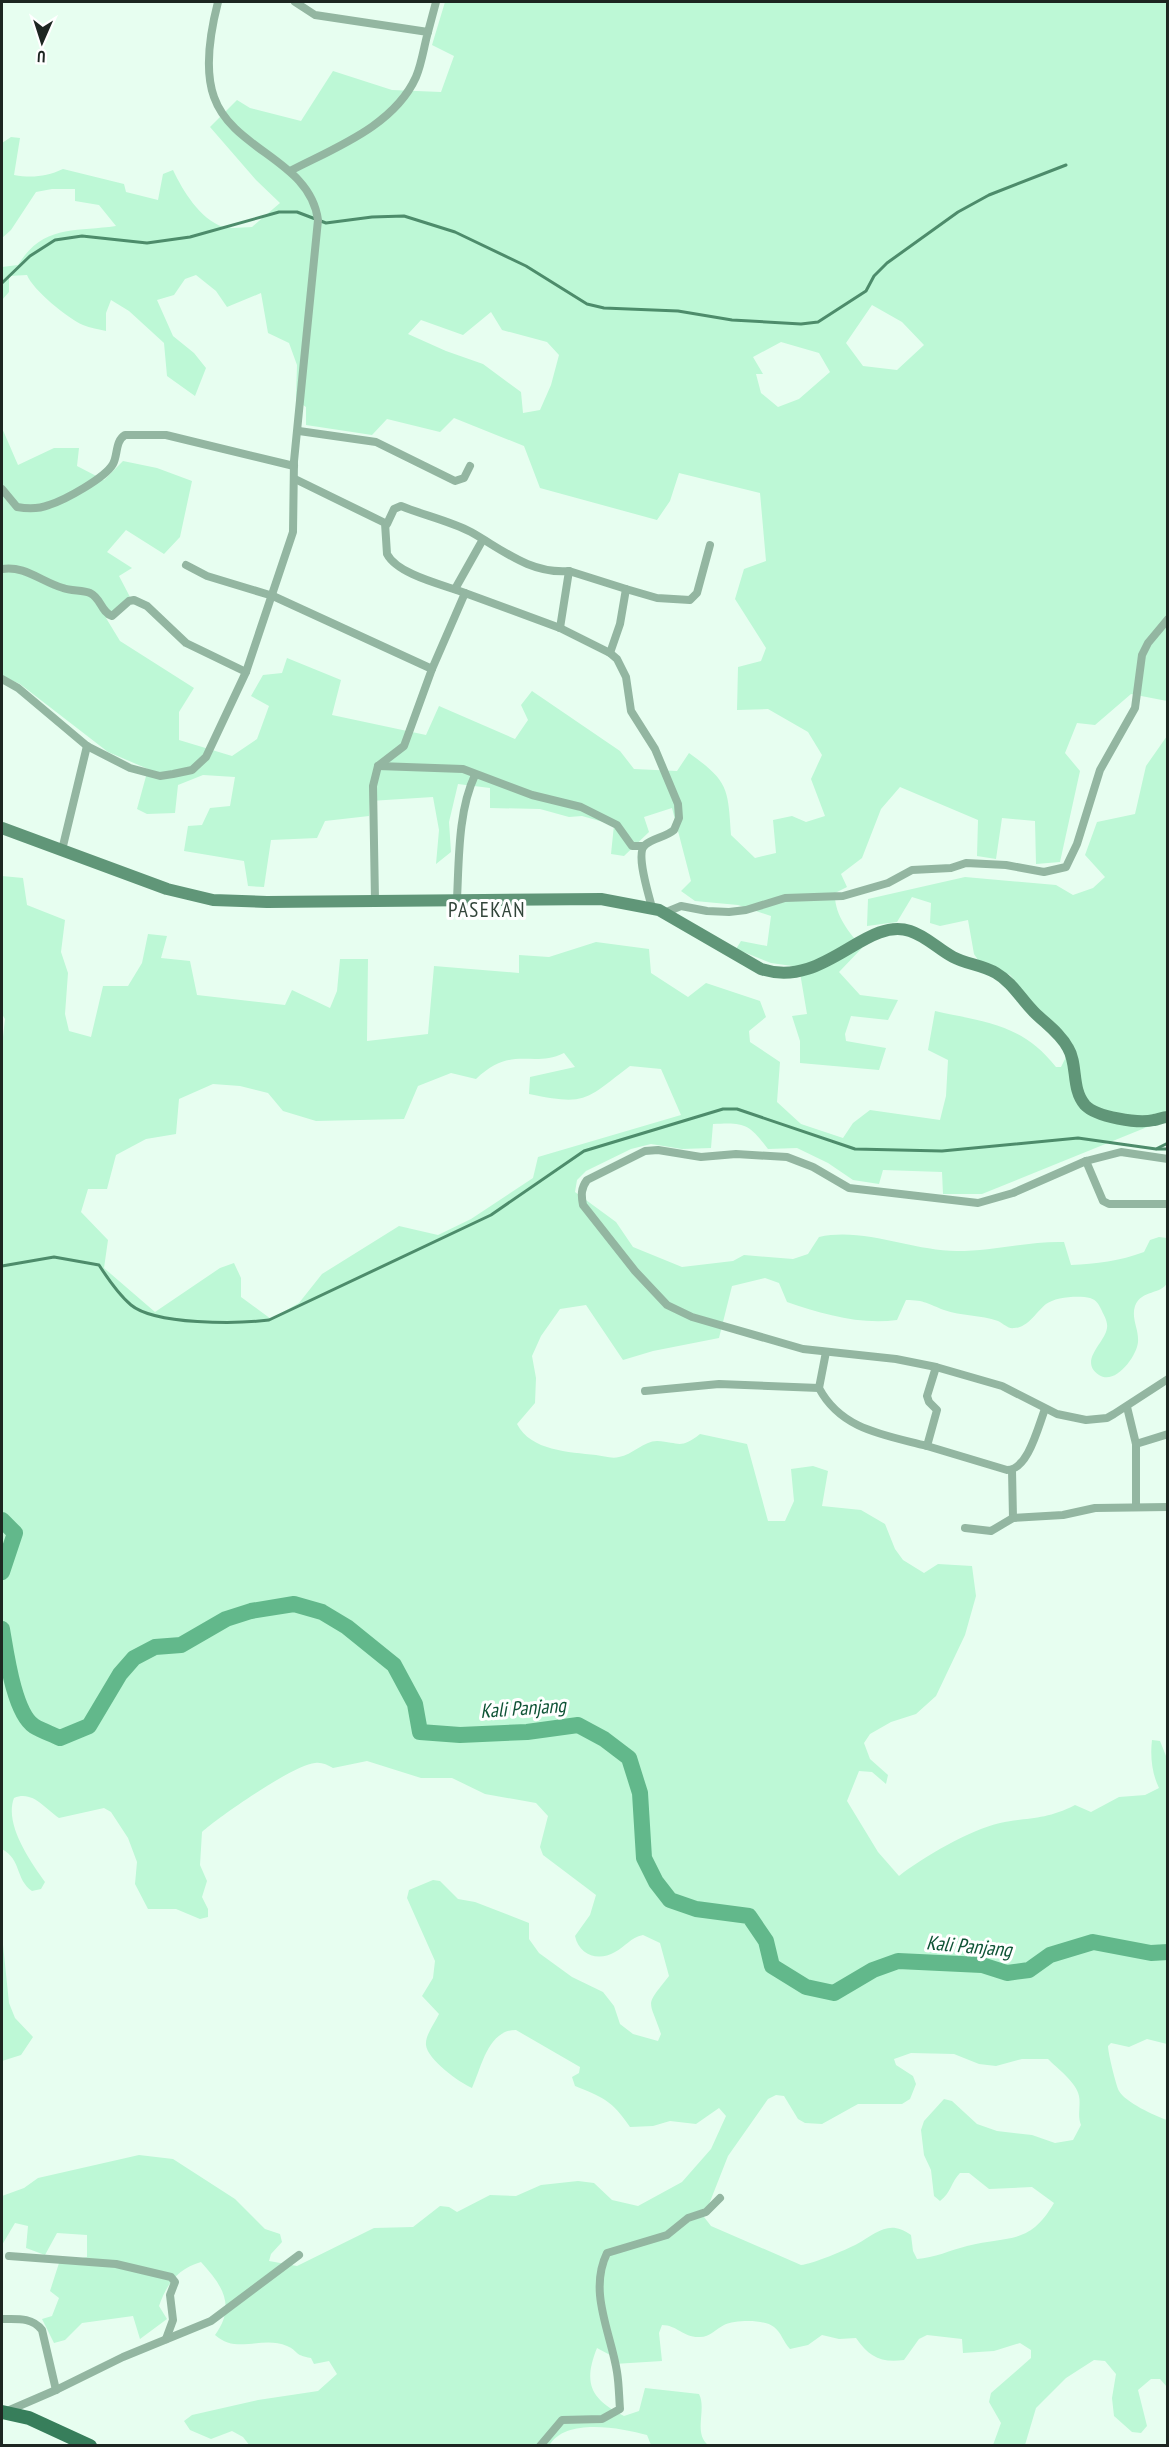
<svg xmlns="http://www.w3.org/2000/svg" width="1169" height="2447" viewBox="0 0 1169 2447" font-family="'PT Sans Narrow',sans-serif">
<style>
.green{fill:#bdf8d6;fill-rule:evenodd}
.lines{fill:none;stroke-linecap:round;stroke-linejoin:round}
.stream{stroke:#4d8c6b;stroke-width:3}
.river{stroke:#62b88b;stroke-width:16}
.street{stroke:#93b6a1;stroke-width:8}
.secondary{stroke:#609678;stroke-width:12}
.primary{stroke:#377e5b;stroke-width:14}
.labels{text-anchor:middle;stroke-width:6;stroke-linejoin:round;paint-order:stroke}
.water-label{font-size:20px;font-style:italic;fill:#0e5335;stroke:#fff}
.quarter-label{font-size:21px;letter-spacing:1.5px;fill:#32453a;stroke:#fff}
</style>
<rect width="100%" height="100%" fill="#e7fef0"/>
<g class="green">
<path d="M445 2H1167V701L1131 694 1095 725 1077 723 1065 753 1080 771 1060 862 1036 864 1035 821 1002 818 996 859 977 856 978 820 900 787 881 809 862 858 841 874 847 887 835 893C834 915 849 932 862 948L839 972 860 995 898 1000 888 1020 851 1016 845 1034 846 1041 886 1048 879 1070 800 1063V1041L792 1016 807 1014 799 967 771 963 736 949 741 941 767 946 771 916 738 905 695 901 681 891 691 881 672 808 644 817 649 832 624 856 611 854 614 825 582 816 569 817 540 809 490 808V788L458 784 449 822 451 852 436 864 439 830 433 797 370 801 369 816 325 821 317 838 271 840 264 887 248 886 244 861 184 851 188 826 202 825 210 808 230 806 235 777 203 775 178 785 175 813 147 814 137 809 148 769 108 752 20 684 2 676V428L18 465 54 448H79L77 466 104 480 123 461 157 468 192 481 180 537 164 554 126 530 107 552 132 568 119 576 130 597 106 618 120 641 194 688 179 712V740L232 756 257 739 269 706 251 696 263 675 282 673 287 658 341 680 332 715 426 735 439 706 515 739 528 720 521 705 532 691 620 751 634 769 677 771 689 753C728 781 728 787 731 835L755 858 776 853 773 820 792 816 806 822 825 816 811 779 822 755 808 732 768 709 737 710 738 667 761 661 766 648 735 599 744 569 766 561 760 493 679 473 670 501 657 520 540 488 524 446 454 418 440 432 387 419 372 435 306 425V407L296 400 297 365 289 343 268 333 261 293 227 307 216 291 196 275 185 279 174 295 157 300 173 336 194 353 206 368 195 396 167 376 164 343 129 311 111 300 106 313V331C99 329 90 328 83 325 67 318 33 290 27 275L9 276V292L2 300V267L18 265C43 224 76 232 116 226L99 205 75 201V189H52L36 192 11 230 2 238V143L11 137 20 138 14 175C31 178 46 177 63 169L124 184 126 192 158 200 163 174 173 170C183 191 200 219 223 227 231 229 244 227 252 227L280 203 256 180 210 127 237 100 250 108 301 121 333 71 392 90 441 92 454 56 432 45ZM872 305 902 322 924 345 897 370 863 366 846 343ZM491 312 502 330 547 342 559 355 551 385 540 410 523 413 521 392 483 364 446 351 408 334 421 320 463 335ZM781 342 819 353 830 372 799 399 778 407 761 393 756 374H763L753 357Z"/>
<path d="M1167 736V1119L982 1194H943L942 1172 883 1170 879 1184 853 1180 828 1163 797 1148 768 1149C749 1124 745 1122 713 1124L711 1148 682 1149 651 1144 631 1149 586 1171 577 1180 575 1192 616 1222 633 1247 682 1267 733 1261 744 1255 793 1259 808 1254 819 1237C864 1227 912 1251 957 1251 993 1251 1028 1241 1064 1242L1071 1265C1096 1264 1120 1261 1144 1252L1150 1240 1159 1237 1167 1238C1167 1250 1169 1273 1167 1283 1161 1295 1142 1289 1135 1306 1131 1319 1139 1329 1138 1342 1137 1356 1115 1386 1099 1375 1078 1361 1105 1343 1107 1328 1108 1321 1104 1316 1102 1311 1099 1305 1097 1300 1090 1298 1079 1295 1055 1297 1046 1304 1036 1312 1028 1328 1014 1328 1008 1329 1004 1324 998 1321 981 1315 961 1316 944 1310 928 1304 925 1300 906 1300L897 1320C860 1325 822 1314 787 1302L779 1283 765 1278 732 1286 719 1338 653 1351 623 1360 586 1305 560 1309 541 1336 532 1356 536 1378 535 1403 517 1424C531 1451 569 1452 596 1455 603 1456 612 1459 619 1457 632 1455 644 1441 657 1441 679 1442 680 1450 700 1434L747 1444 768 1521H785L794 1501 791 1469 813 1466 828 1471 822 1506 861 1510 885 1524 895 1549 903 1560 924 1573 938 1564 972 1566 976 1596 965 1635 936 1696 916 1714 891 1722 870 1734 864 1743 870 1759 888 1775 886 1784 872 1772 859 1771 847 1801 878 1852 899 1876C923 1857 970 1830 1000 1823 1030 1817 1046 1820 1075 1805L1091 1812 1119 1797 1145 1795 1159 1788C1152 1774 1150 1756 1152 1740L1160 1741 1168 1761 1167 2044 1147 2039 1129 2047 1111 2043 1108 2046C1108 2053 1116 2085 1119 2091 1125 2102 1155 2116 1167 2120V2387L1160 2379H1151L1138 2390 1147 2426 1141 2433 1132 2432 1114 2416 1112 2398 1116 2374 1105 2361 1094 2360 1066 2378 1036 2408 1025 2445H993L1001 2423 989 2402 991 2393 1031 2358V2350L1020 2343 994 2351 963 2353 962 2339 927 2335 919 2339 904 2360C881 2363 869 2357 856 2338L839 2339 822 2335 808 2345 790 2349C784 2343 781 2332 774 2327 764 2319 735 2320 724 2325 716 2329 710 2337 700 2337 684 2338 677 2325 662 2325L659 2333 662 2361 614 2364 610 2355 597 2348C583 2383 590 2399 624 2416L639 2411 645 2388 699 2394C707 2409 693 2433 708 2445H651L647 2435C621 2428 565 2417 549 2446H250L243 2437 232 2431 211 2439 190 2430 184 2421 192 2415 258 2400 318 2391 337 2374 329 2361 314 2364 311 2358C293 2355 299 2351 287 2346 262 2335 237 2355 215 2335 236 2306 223 2286 201 2262 178 2269 167 2283 159 2306L167 2319 140 2339 133 2316 82 2323 65 2340 54 2343 42 2319 52 2316 59 2298 50 2291 59 2263 87 2257V2235L57 2233 45 2255 26 2248 28 2226 15 2223 2 2245V2196L24 2188 38 2178 139 2155 173 2159 235 2199 265 2229 280 2234 282 2242 271 2254 269 2261 297 2266 374 2228 413 2227 440 2206 449 2207 457 2212 490 2195 516 2196 541 2185 578 2181 594 2183 612 2200 638 2206 682 2182 711 2149 726 2116 719 2108 696 2124 670 2121 653 2126 630 2127C612 2100 602 2097 575 2086L572 2077 579 2073 580 2067 516 2030C488 2030 482 2066 472 2088 460 2083 427 2059 426 2045 425 2035 435 2023 439 2014L422 1996 433 1978 435 1961 407 1898 409 1890 433 1880 440 1881 458 1899 475 1902 529 1923V1939L539 1953 572 1977 603 1992 614 2006 620 2024 633 2034 658 2041 661 2034C649 1998 644 2008 669 1976L660 1943 643 1935C630 1938 626 1946 615 1952 598 1962 579 1955 575 1936L590 1915 596 1895 543 1855 540 1847 548 1816 536 1803 485 1794 452 1778H421L367 1761 333 1768C327 1765 322 1762 315 1763 295 1764 218 1817 202 1832L200 1865 207 1881 202 1897 208 1909V1917L200 1919 176 1909H148L135 1884 137 1862 128 1838 111 1812 104 1808 59 1818C45 1809 33 1790 14 1798 4 1824 30 1861 45 1882L41 1889 32 1891C15 1879 22 1860 2 1849V1046L5 1019 2 1014V876L23 878 27 905 65 920 61 952 68 973 65 1014 69 1031 91 1037 103 986H128L142 963 148 934 167 936 161 958 190 961 197 995 285 1005 292 990 330 1008 337 991 340 959H368L367 1041 428 1034 434 966 519 973V955L549 957 596 942 649 949 651 973 688 997 706 983 760 1001 766 1017 749 1031 750 1042 780 1062 777 1102 801 1124 843 1138 853 1123 870 1110 940 1120 946 1096 948 1060 928 1050 935 1011C985 1022 1022 1024 1056 1067H1061L1067 1055 1037 1009 1010 975 980 963 974 954 968 920 940 926 930 923 931 903 912 897 897 922 867 926 868 899 965 877 1056 885 1073 895 1093 888 1105 877 1085 855 1097 822 1135 814 1146 766ZM564 1053 575 1067 530 1077 529 1094C587 1106 585 1100 630 1066L661 1069 681 1115 538 1157 533 1178 471 1219 438 1235 399 1226 322 1274 299 1303 271 1319 241 1297V1278L234 1263 220 1268 155 1312 104 1268 108 1240 81 1212 88 1189H107L116 1155 146 1139 176 1134 179 1099 213 1084 240 1086 268 1093 283 1111 316 1121 404 1119 418 1086 451 1073 476 1079C513 1044 531 1069 564 1053ZM911 2053 954 2054 979 2064 996 2066 1022 2059H1048C1057 2068 1077 2083 1079 2096 1081 2106 1077 2115 1081 2125L1073 2140 1055 2143 1032 2135 997 2131 977 2124 952 2101 944 2099 924 2121 921 2130 924 2155 931 2170 934 2196 940 2201C951 2193 951 2182 960 2173H969L989 2189 1032 2187 1054 2203C1029 2246 1009 2235 967 2246 951 2250 934 2258 917 2259L913 2251 911 2235C889 2219 877 2233 857 2244 846 2250 812 2264 801 2265L711 2226 704 2217 728 2156 768 2099 776 2095 784 2096 798 2119 805 2123 822 2124 858 2104H902L910 2099 916 2084 913 2076 896 2065 894 2059Z"/>
<polygon points="2,1935 9,2003 15,2018 33,2037 21,2055 2,2061"/>
</g>
<g class="lines">
<g class="stream">
<polyline points="2,283 30,256 55,240 82,236 147,243 190,237 279,212 297,212 326,223 372,217 404,216 455,232 526,266 587,304 604,308 678,311 732,320 801,324 818,322 866,291 874,276 887,263 958,212 989,195 1066,165"/>
<polyline points="1157,1149 1168,1149"/>
<path d="M2 1266 54 1257 99 1265C108 1279 118 1294 131 1305 155 1325 238 1324 269 1320L491 1215 584 1151 723 1109H737L855 1149 942 1151 1078 1138 1156 1149 1168 1143"/>
</g>
<g class="river">
<polyline points="2,1520 15,1533 2,1572"/>
<path d="M2 1629C6 1652 14 1713 34 1726 42 1731 52 1734 60 1738L89 1726 120 1674 134 1658 155 1647 181 1645 226 1619 251 1611 294 1604 322 1612 347 1627 394 1665 415 1704 420 1732 460 1735 527 1732 578 1725 604 1739 629 1758 640 1793 644 1858 656 1882 670 1900 696 1909 749 1916 766 1941 772 1966 806 1987 834 1993 873 1970 898 1961 982 1965 1007 1973 1029 1970 1050 1955 1093 1942 1151 1953 1168 1952"/>
</g>
<g class="street">
<polyline points="428,32 436,2"/>
<path d="M290 171C334 148 394 126 416 77 422 63 424 46 428 32L315 15 295 2"/>
<polyline points="299,431 376,442 455,481 464,478 470,466"/>
<path d="M295 479 385 523 387 554C398 575 444 585 465 593"/>
<path d="M2 489 17 507C28 509 39 509 49 505 65 500 105 478 113 464 118 455 115 441 125 435H166L294 466"/>
<path d="M387 524 394 509 401 506C423 515 450 521 471 532 503 550 530 574 569 571L626 589 620 624 610 653"/>
<path d="M186 565 207 576 273 596 432 669 465 593 560 628 610 653 617 659 626 677 631 711 655 749 678 804 679 818 674 830C666 837 653 838 645 845 635 853 649 895 652 908"/>
<path d="M2 569C24 565 42 582 63 588 71 591 83 590 90 593 101 598 101 612 112 616L129 601 134 600 147 606 186 643 246 672"/>
<polyline points="455,589 482,541"/>
<polyline points="626,589 657,598 690,600 697,593 710,545"/>
<polyline points="560,628 569,571"/>
<path d="M2 679 18 688 87 746 130 768 160 776 173 774 192 770 206 757 246 672 293 532 294 461 318 220C310 160 233 151 214 97 204 69 211 29 218 2"/>
<polyline points="378,766 463,769 532,795 581,807 617,825 632,846 644,846"/>
<polyline points="62,850 87,746"/>
<path d="M457 899C459 860 458 811 475 775"/>
<polyline points="375,900 373,786 378,766 404,746 432,669"/>
<polyline points="664,913 681,906 707,911 729,912 746,910 785,898 843,896 888,883 912,870 951,868 966,863 1006,865 1044,872 1066,867 1077,844 1100,770 1135,708 1142,655 1148,643 1168,619"/>
<path d="M1168 1159 1121 1152 1086 1161 1013 1193 978 1203 849 1188 813 1167 787 1157 736 1154 701 1157 658 1150 645 1151 587 1180C581 1188 581 1195 583 1205L635 1271 667 1305 692 1317 803 1349 896 1359 936 1367 1002 1386 1057 1414 1086 1420 1107 1418 1114 1414 1168 1379"/>
<polyline points="1086,1161 1103,1201 1109,1204 1168,1204"/>
<path d="M826 1352 819 1388C841 1430 885 1435 927 1446"/>
<path d="M936 1367 927 1396 929 1402 937 1410 927 1446 1007 1470C1028 1470 1038 1427 1045 1409"/>
<polyline points="645,1391 719,1384 819,1388"/>
<polyline points="1127,1407 1136,1444 1136,1507"/>
<polyline points="1136,1444 1168,1434"/>
<polyline points="1012,1470 1013,1518"/>
<polyline points="965,1528 991,1531 1013,1518 1063,1515 1095,1508 1168,1507"/>
<polyline points="9,2256 116,2264 171,2277 175,2282 170,2295 173,2320 166,2339"/>
<path d="M2 2319C17 2319 32 2317 42 2330L56 2390"/>
<polyline points="5,2412 56,2390 123,2357 211,2321 299,2255"/>
<path d="M540 2446 562 2420 602 2419 620 2409C619 2397 619 2384 617 2372 611 2333 588 2292 607 2253L667 2235 688 2218 706 2212 720 2198"/>
</g>
<path class="secondary" d="M2 828 167 889 213 900 267 902 601 899 659 910 761 969C824 990 865 916 910 931 926 936 938 949 953 957 966 964 983 965 996 973 1013 983 1020 998 1034 1012 1046 1024 1060 1033 1068 1048 1078 1064 1071 1089 1085 1105 1096 1117 1139 1124 1154 1120 1159 1119 1163 1117 1168 1117"/>
<polyline class="primary" points="2,2412 29,2418 90,2446"/>
</g>
<g class="labels">
<g class="water-label">
<text transform="translate(523 1708) rotate(-4)" y="7">Kali Panjang</text>
<text transform="translate(969 1946) rotate(5)" y="7">Kali Panjang</text>
</g>
<g class="quarter-label">
<text x="487" y="917">PASEKAN</text>
</g>
</g>
<rect width="1169" height="2447" fill="none" stroke="#1d2621" stroke-width="6"/>
<g transform="translate(42 42) rotate(183)" stroke="#ffffff" stroke-width="4.5" paint-order="stroke">
<path d="M0-4.5L10 22L0 15L-10 22Z" fill="#1d2621"/>
<text y="-9" font-size="16" font-weight="bold" text-anchor="middle" fill="#1d2621">U</text>
</g>
</svg>
